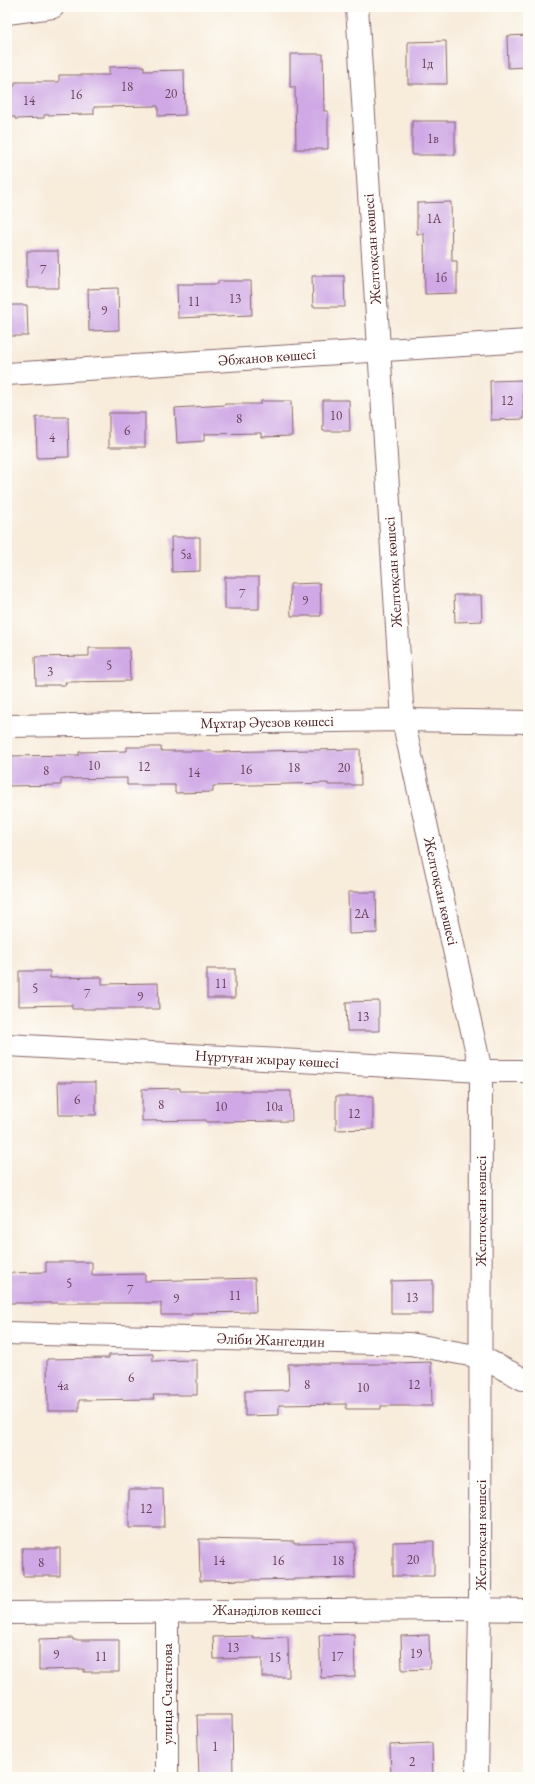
<svg xmlns="http://www.w3.org/2000/svg" width="535" height="1784" viewBox="0 0 535 1784" font-family="'EB Garamond',serif">
<style>
.building{fill:#cfa8e5}
.lines{fill:none;stroke-linecap:round;stroke-linejoin:round}
.minor-casing{stroke:#876769;stroke-width:24}
.minor{stroke:#fff;stroke-width:22}
.labels{text-anchor:middle;stroke-width:3;stroke-linejoin:round;paint-order:stroke}
.number-label{font-size:13px;fill:#6b415a}
.street-label{font-size:15px;fill:#4a1f2b;stroke:#fdfcf7}
</style>
<rect width="100%" height="100%" fill="#fdfcf7"/>
<filter id="ink" filterUnits="userSpaceOnUse"><feTurbulence type="fractalNoise" baseFrequency=".025" numOctaves="2"/><feDisplacementMap in="SourceGraphic" scale="8" xChannelSelector="R" yChannelSelector="G"/><feConvolveMatrix kernelMatrix="1 2 1 2 8 2 1 2 1" color-interpolation-filters="sRGB"/></filter>
<filter id="wash" filterUnits="userSpaceOnUse"><feTurbulence type="fractalNoise" baseFrequency=".012" numOctaves="4" result="noise"/><feDisplacementMap in="SourceGraphic" scale="16" xChannelSelector="R" yChannelSelector="G"/><feGaussianBlur stdDeviation="0.9" result="paint"/><feColorMatrix in="noise" values="0 0 0 0 0 0 0 0 0 0 0 0 0 0 0 0 0 1.4 0 .05"/><feComposite in="paint" operator="in"/></filter>
<g filter="url(#wash)">
<rect width="100%" height="100%" fill="#f8ecdb"/>
<g id="blocks">
<g class="building">
<polygon points="528,35 528,67 508,68 507,36"/>
<polygon points="446,41 447,84 408,84 408,42"/>
<polygon points="290,54 323,54 324,111 328,111 328,149 296,149 295,87 290,87"/>
<polygon points="144,66 144,71 184,70 185,115 158,116 158,106 94,107 94,114 44,115 44,118 15,119 15,117 7,117 7,86 15,86 15,82 59,82 59,75 109,75 109,67"/>
<rect x="412" y="121" width="43" height="34"/>
<polygon points="451,202 452,261 457,261 457,293 425,294 424,234 417,234 417,203"/>
<polygon points="27,251 58,251 59,288 27,288"/>
<polygon points="312,276 344,276 345,307 313,307"/>
<polygon points="218,281 251,281 252,315 178,318 177,284 218,284"/>
<polygon points="118,288 119,330 89,331 88,289"/>
<polygon points="7,305 27,305 28,336 7,336"/>
<polygon points="523,380 524,419 491,420 490,381"/>
<polygon points="323,400 349,400 350,431 323,431"/>
<polygon points="261,401 291,401 292,436 261,437 261,433 204,434 204,441 177,443 175,408 225,405 225,404 261,404"/>
<rect x="109" y="413" width="36" height="34"/>
<polygon points="36,417 68,417 69,457 37,458"/>
<polygon points="171,537 200,537 200,571 172,572"/>
<rect x="225" y="577" width="34" height="32"/>
<polygon points="320,583 321,616 291,616 290,584"/>
<polygon points="454,595 481,595 482,621 455,622"/>
<polygon points="89,648 129,648 130,681 65,682 66,685 36,685 35,657 89,656"/>
<polygon points="127,747 161,747 161,751 213,751 213,752 360,749 361,785 328,785 328,783 213,786 213,792 175,793 175,785 127,785 127,778 61,779 61,785 7,786 7,756 79,755 79,752 127,751"/>
<polygon points="348,892 376,892 377,933 349,934"/>
<rect x="207" y="969" width="28" height="29"/>
<polygon points="19,971 50,971 50,978 102,977 102,984 158,983 159,1009 72,1009 72,1005 19,1006"/>
<polygon points="379,1001 379,1031 347,1031 346,1002"/>
<polygon points="58,1082 96,1082 96,1115 59,1115"/>
<polygon points="180,1088 180,1091 291,1091 292,1121 206,1122 206,1120 142,1121 142,1089"/>
<polygon points="336,1096 373,1096 373,1129 336,1130"/>
<polygon points="46,1262 92,1262 92,1275 145,1274 145,1281 255,1278 256,1312 192,1313 192,1315 161,1315 161,1303 7,1303 7,1273 46,1272"/>
<polygon points="433,1280 433,1314 391,1314 391,1281"/>
<polygon points="153,1354 153,1361 197,1360 197,1395 153,1395 154,1399 79,1400 79,1411 48,1411 47,1359 109,1358 109,1355"/>
<polygon points="431,1362 432,1406 381,1406 381,1409 346,1409 346,1404 279,1405 279,1415 245,1416 245,1391 289,1390 288,1364 397,1364 397,1363"/>
<polygon points="129,1489 163,1489 164,1528 129,1528"/>
<polygon points="199,1539 294,1541 294,1543 354,1542 355,1578 200,1581"/>
<polygon points="434,1541 434,1576 393,1576 393,1542"/>
<polygon points="22,1548 60,1548 60,1576 23,1576"/>
<polygon points="354,1634 355,1677 321,1678 319,1635"/>
<polygon points="429,1635 430,1669 402,1670 401,1636"/>
<polygon points="253,1636 253,1638 288,1637 289,1677 262,1677 262,1658 214,1659 213,1637"/>
<polygon points="73,1638 73,1640 119,1640 119,1672 84,1672 84,1669 39,1670 39,1639"/>
<polygon points="197,1715 232,1715 233,1777 199,1777"/>
<polygon points="432,1743 433,1777 391,1777 390,1745"/>
</g>
</g>
</g>
<g filter="url(#ink)">
<use href="#blocks" fill-opacity="0" stroke="#876769" stroke-width="1"/>
<g class="lines">
<defs>
<g id="minor">
<polyline points="357,7 403,720 481,1071 480,1609 477,1777"/>
<polyline points="7,13 53,7"/>
<polyline points="7,374 528,341"/>
<polyline points="7,726 403,720 528,722"/>
<polyline points="7,1045 481,1071 528,1071"/>
<polyline points="7,1333 410,1344 481,1357 523,1379 528,1379"/>
<polyline points="167,1611 167,1777"/>
<polyline points="7,1613 450,1609 528,1610"/>
</g>
</defs>
<use href="#minor" class="minor-casing"/>
<use href="#minor" class="minor"/>
</g>
</g>
<g class="labels">
<g class="number-label">
<text x="427" y="68">1д</text>
<text x="127" y="91">18</text>
<text x="171" y="98">20</text>
<text x="76" y="99">16</text>
<text x="29" y="105">14</text>
<text x="433" y="143">1в</text>
<text x="434" y="223">1А</text>
<text x="43" y="274">7</text>
<text x="441" y="282">1б</text>
<text x="235" y="303">13</text>
<text x="194" y="306">11</text>
<text x="104" y="315">9</text>
<text x="507" y="405">12</text>
<text x="336" y="420">10</text>
<text x="239" y="423">8</text>
<text x="127" y="435">6</text>
<text x="52" y="442">4</text>
<text x="186" y="559">5а</text>
<text x="242" y="598">7</text>
<text x="305" y="605">9</text>
<text x="109" y="670">5</text>
<text x="50" y="676">3</text>
<text x="94" y="770">10</text>
<text x="144" y="771">12</text>
<text x="294" y="772">18</text>
<text x="344" y="772">20</text>
<text x="246" y="774">16</text>
<text x="46" y="775">8</text>
<text x="194" y="777">14</text>
<text x="362" y="918">2А</text>
<text x="221" y="988">11</text>
<text x="35" y="993">5</text>
<text x="87" y="998">7</text>
<text x="140" y="1001">9</text>
<text x="363" y="1021">13</text>
<text x="77" y="1104">6</text>
<text x="161" y="1109">8</text>
<text x="221" y="1111">10</text>
<text x="274" y="1111">10а</text>
<text x="354" y="1118">12</text>
<text x="69" y="1288">5</text>
<text x="130" y="1294">7</text>
<text x="235" y="1300">11</text>
<text x="412" y="1302">13</text>
<text x="176" y="1303">9</text>
<text x="131" y="1382">6</text>
<text x="307" y="1389">8</text>
<text x="414" y="1389">12</text>
<text x="63" y="1390">4а</text>
<text x="363" y="1392">10</text>
<text x="146" y="1513">12</text>
<text x="413" y="1564">20</text>
<text x="219" y="1565">14</text>
<text x="278" y="1565">16</text>
<text x="338" y="1565">18</text>
<text x="41" y="1567">8</text>
<text x="233" y="1652">13</text>
<text x="416" y="1658">19</text>
<text x="56" y="1659">9</text>
<text x="101" y="1661">11</text>
<text x="337" y="1661">17</text>
<text x="275" y="1662">15</text>
<text x="215" y="1751">1</text>
<text x="412" y="1766">2</text>
</g>
<g class="street-label">
<text transform="translate(372 249) rotate(-94)" y="5">Желтоқсан көшесі</text>
<text transform="translate(267 357) rotate(-4)" y="5">Әбжанов көшесі</text>
<text transform="translate(393 572) rotate(-94)" y="5">Желтоқсан көшесі</text>
<text transform="translate(267 722) rotate(-1)" y="5">Мұхтар Әуезов көшесі</text>
<text transform="translate(441 891) rotate(77)" y="5">Желтоқсан көшесі</text>
<text transform="translate(267 1059) rotate(3)" y="5">Нұртуған жырау көшесі</text>
<text transform="translate(481 1211) rotate(-90)" y="5">Желтоқсан көшесі</text>
<text transform="translate(271 1340) rotate(2)" y="5">Әліби Жангелдин</text>
<text transform="translate(481 1535) rotate(-90)" y="5">Желтоқсан көшесі</text>
<text x="267" y="1615">Жанәділов көшесі</text>
<text transform="translate(167 1694) rotate(-90)" y="5">улица Счастнова</text>
</g>
</g>
<rect width="535" height="1784" fill="none" stroke="#fdfcf7" stroke-width="24"/>
</svg>
